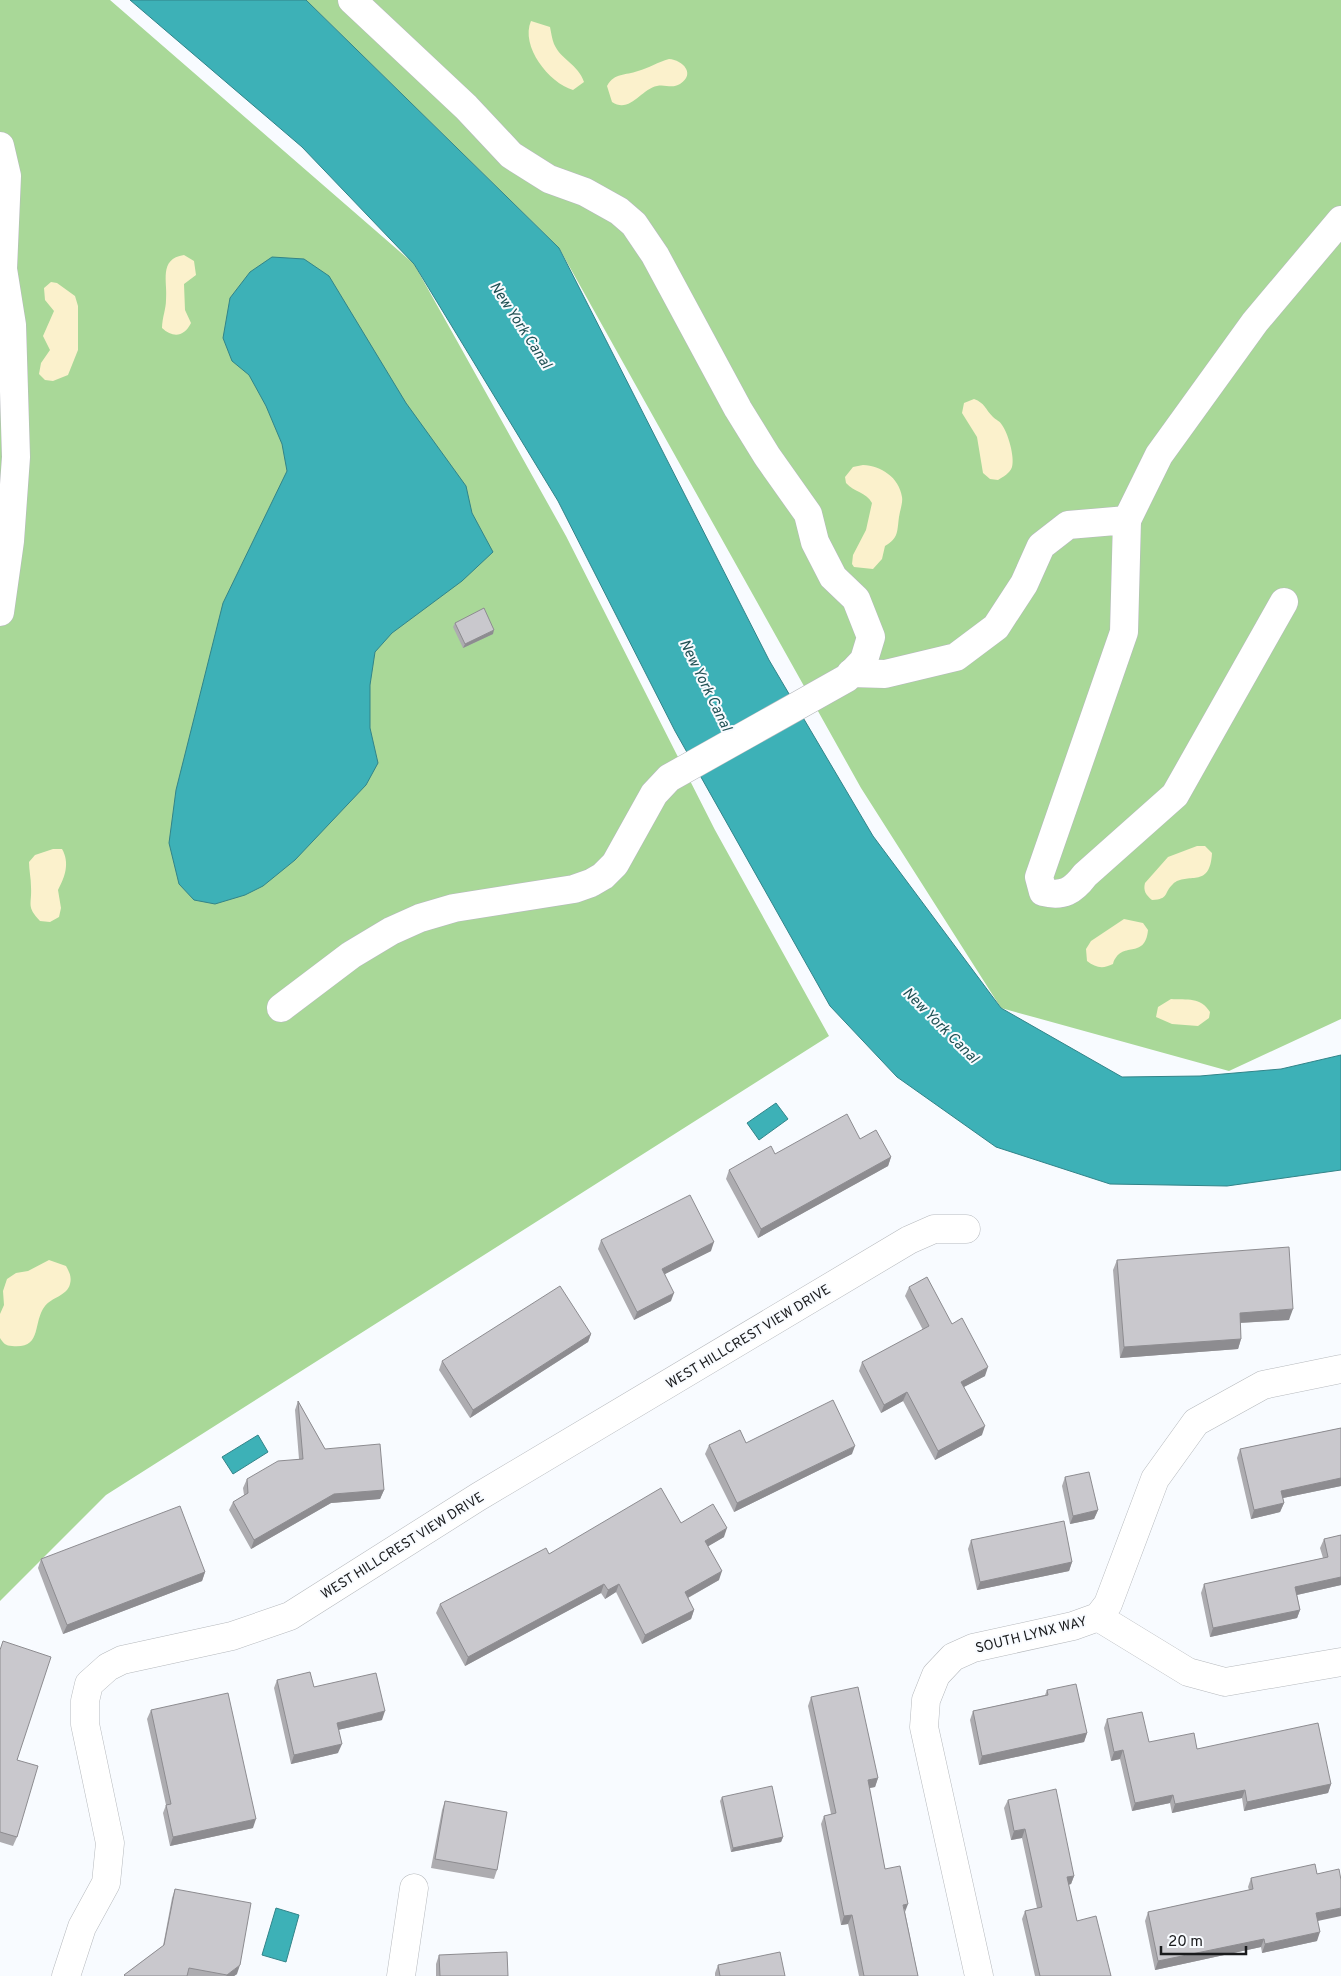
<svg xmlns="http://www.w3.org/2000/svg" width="1341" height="1976" viewBox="0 0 1341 1976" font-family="Overpass,sans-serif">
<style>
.green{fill:#a9d898}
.sand{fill:#fbf1cc}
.water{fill:#3db1b7;stroke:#328489}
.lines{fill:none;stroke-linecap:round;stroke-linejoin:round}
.minor-casing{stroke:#b6b9bd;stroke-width:29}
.minor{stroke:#fff;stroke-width:28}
.wall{fill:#adacb0}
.shaded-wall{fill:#8d8c90}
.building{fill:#c9c8cd;stroke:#8d8c90}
.labels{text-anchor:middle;stroke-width:4;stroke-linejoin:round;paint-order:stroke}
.street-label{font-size:14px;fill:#1a1b1d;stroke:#f8fbff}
.water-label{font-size:15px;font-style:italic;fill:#215255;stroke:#f8fbff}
</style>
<rect width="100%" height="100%" fill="#f8fbff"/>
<g class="green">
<polygon points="0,0 110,0 414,264 566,536 715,830 829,1036 106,1495 0,1601"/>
<polygon points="306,0 1341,0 1341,1019 1229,1071 1001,1008 861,788 559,248"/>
</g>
<g class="sand">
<path d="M531 21 550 27C551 32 552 39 554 44 561 60 578 64 584 82L573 90C549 83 520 46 531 21Z"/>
<path d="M669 59C683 60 696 74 680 84 672 89 665 84 657 86 641 89 630 114 612 102L607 86C615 72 625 76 638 71 649 68 658 62 669 59Z"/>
<path d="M184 255 194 261 196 275 184 284 185 310 191 323C184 337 173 338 162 328 162 318 166 309 166 300 168 282 158 259 184 255Z"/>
<polygon points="51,282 57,283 75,296 78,306 78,350 68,375 53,381 45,380 39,374 41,363 50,350 43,336 54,311 45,300 44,288"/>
<path d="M974 399C985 403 985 409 993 417 996 420 1000 421 1002 425 1008 433 1015 457 1012 467 1010 473 1003 477 998 480L990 479 983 473 977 437 962 413 964 403Z"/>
<path d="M863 465C881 466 899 477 902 497 903 503 900 510 899 517 897 531 899 538 885 546L882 559 873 569 854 567 852 564 853 555 866 530 872 503C866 492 854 492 846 483L845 477 853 467Z"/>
<path d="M1197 846H1205L1212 853C1210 890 1187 871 1173 884 1163 893 1170 899 1152 900 1146 895 1143 891 1145 883L1168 857Z"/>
<path d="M53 849H62C70 863 65 877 58 890L61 908 59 917 50 922 40 921C26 906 32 905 31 887 31 878 29 870 29 862L35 855Z"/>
<path d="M1124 919 1143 923 1148 930C1145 961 1121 939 1113 964 1103 969 1096 968 1087 961L1086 949 1091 941Z"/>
<path d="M1171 999C1187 1000 1201 997 1210 1012L1209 1018 1198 1026 1172 1024 1156 1017 1158 1007Z"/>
<path d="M49 1260 66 1266C69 1272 72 1276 70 1284 67 1296 52 1297 45 1306 32 1323 43 1349 12 1346 6 1346 3 1343 0 1338V1314L4 1305 3 1291 7 1279 16 1273 28 1271Z"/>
</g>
<g class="water">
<polygon points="130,0 306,0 559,248 769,660 873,836 1001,1008 1122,1077 1200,1076 1281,1069 1341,1055 1341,1170 1227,1186 1110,1184 996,1147 897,1077 830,1006 675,731 558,501 414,264 302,147"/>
<polygon points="272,257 304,259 329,276 406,403 466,486 472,513 493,552 462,581 392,633 375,652 370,685 370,728 378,763 366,785 295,860 263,886 245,895 215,904 194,900 179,884 169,843 176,790 223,603 287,471 282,444 266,406 249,375 232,361 223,338 230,298 250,272"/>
<polygon points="776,1103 788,1119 759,1140 747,1123"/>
<polygon points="258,1435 268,1452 233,1474 222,1457"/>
<polygon points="276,1908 299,1915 286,1962 262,1955"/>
</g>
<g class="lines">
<defs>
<g id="minor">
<polyline points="0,146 7,176 3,269 12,325 16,457 10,541 0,612"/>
<polyline points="1127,520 1159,455 1255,322 1341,220"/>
<path d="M851 673 885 674 956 657 996 627 1024 584 1041 546 1068 525 1127 520 1124 632 1039 877 1043 892C1063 897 1073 891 1085 875L1175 795 1284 602"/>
<polyline points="281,1008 351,955 391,931 420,918 454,908 574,889 591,883 603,876 615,864 654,794 669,778 847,678 864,660 871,637 856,599 833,577 815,542 808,514 767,456 738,409 655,255 634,224 619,211 585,192 549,179 511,155 466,107 352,0"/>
<polyline points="1098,1617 1188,1672 1225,1682 1341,1662"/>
<polyline points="66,1976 82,1927 106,1883 110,1843 85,1724 85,1701 89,1684 108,1667 122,1660 232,1636 290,1616 478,1497 909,1240 934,1229 966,1229"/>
<polyline points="401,1976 414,1888"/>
<polyline points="979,1976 924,1727 926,1700 936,1675 953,1657 973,1648 1073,1626 1098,1617 1108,1604 1155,1479 1196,1422 1263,1385 1341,1369"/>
</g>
</defs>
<use href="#minor" class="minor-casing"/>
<use href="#minor" class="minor"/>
</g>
<g class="wall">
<polygon points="455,623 493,634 463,648 453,627"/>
<polygon points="860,1139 891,1157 888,1166 758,1238 726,1179 729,1170 775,1154"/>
<polygon points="601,1240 711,1251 665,1274 671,1301 634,1320 598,1249"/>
<polygon points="1117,1260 1289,1320 1240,1323 1241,1339 1238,1349 1120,1358 1113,1270"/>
<polygon points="909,1287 952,1324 985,1376 964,1387 982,1435 935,1460 903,1401 881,1413 859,1371 862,1362 923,1330 905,1296"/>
<polygon points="591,1334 588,1342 470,1418 439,1370 442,1361"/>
<polygon points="298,1401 325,1449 384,1490 380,1499 331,1503 251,1549 229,1510 233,1502 244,1495 243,1488 247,1479 299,1459 295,1410"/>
<polygon points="1341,1428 1341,1486 1283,1498 1284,1503 1280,1512 1251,1519 1237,1458 1240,1449"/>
<polygon points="746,1443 852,1454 734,1512 705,1454 709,1445"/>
<polygon points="1065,1477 1098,1510 1094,1519 1070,1524 1062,1486"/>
<polygon points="681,1523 724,1537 708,1546 719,1580 688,1598 694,1610 691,1619 642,1644 616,1592 605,1599 601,1593 465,1666 436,1613 440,1604 549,1554"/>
<polygon points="1341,1535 1341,1585 1297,1595 1300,1610 1297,1618 1210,1637 1201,1593 1204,1584 1323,1558 1320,1548 1324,1539"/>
<polygon points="971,1540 1072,1562 1069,1571 977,1590 968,1549"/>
<polygon points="41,1559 205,1572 202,1581 63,1634 38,1568"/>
<polygon points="0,1650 17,1760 17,1837 13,1846 0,1842"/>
<polygon points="277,1680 314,1687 382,1720 338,1730 338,1753 291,1764 274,1688"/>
<polygon points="1047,1690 1087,1733 1084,1742 979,1765 970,1720 973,1711 1045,1695"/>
<polygon points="811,1697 878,1778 875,1787 869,1788 885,1869 905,1912 918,1976 859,1976 848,1924 841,1925 821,1824 824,1816 831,1814 808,1706"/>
<polygon points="151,1710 253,1828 170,1846 163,1813 166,1805 147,1719"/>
<polygon points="1107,1719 1149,1742 1197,1749 1331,1784 1328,1793 1244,1811 1242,1798 1172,1813 1170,1803 1132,1811 1120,1759 1111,1761 1104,1728"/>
<polygon points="722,1797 783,1837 781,1842 731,1852 720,1801"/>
<polygon points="1008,1800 1074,1876 1071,1884 1068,1885 1077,1921 1111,1976 1035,1976 1022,1919 1025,1911 1037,1908 1022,1838 1011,1840 1004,1808"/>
<polygon points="445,1801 497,1870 494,1879 431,1868 442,1810"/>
<polygon points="1251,1878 1318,1921 1317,1941 1262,1953 1261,1947 1155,1970 1145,1921 1148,1912 1249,1890 1248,1887"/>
<polygon points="175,1889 237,1974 234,1976 124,1976 124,1975 163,1946 172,1898"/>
<polygon points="439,1955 508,1976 436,1976 436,1964"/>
<polygon points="718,1965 785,1976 715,1976 715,1973"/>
</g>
<g class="shaded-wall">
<polygon points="494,630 493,634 463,648 465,644"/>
<polygon points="891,1157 888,1166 758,1238 761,1229"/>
<polygon points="714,1242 711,1251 659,1277 662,1269"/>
<polygon points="674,1293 671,1301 634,1320 637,1312"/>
<polygon points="1293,1309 1289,1320 1236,1323 1240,1313"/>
<polygon points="591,1334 588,1342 470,1418 473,1410"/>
<polygon points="1241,1339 1238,1349 1120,1358 1124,1347"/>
<polygon points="988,1367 985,1376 958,1390 961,1382"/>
<polygon points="907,1392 903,1401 881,1413 884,1405"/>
<polygon points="985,1426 982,1435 935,1460 938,1451"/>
<polygon points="855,1446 852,1454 734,1512 737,1503"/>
<polygon points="1341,1478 1341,1486 1278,1499 1281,1491"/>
<polygon points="384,1490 380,1499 331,1503 251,1549 254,1540 334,1494"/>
<polygon points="1284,1503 1280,1512 1251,1519 1254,1510"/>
<polygon points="1098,1510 1094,1519 1070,1524 1073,1516"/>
<polygon points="727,1528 724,1537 702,1550 705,1541"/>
<polygon points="1072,1562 1069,1571 977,1590 980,1582"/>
<polygon points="722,1571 719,1580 682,1601 685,1592"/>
<polygon points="205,1572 202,1581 63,1634 67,1625"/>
<polygon points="1341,1577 1341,1585 1292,1596 1295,1587"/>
<polygon points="604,1584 601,1593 465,1666 468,1657"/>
<polygon points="619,1584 616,1592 605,1599 608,1590"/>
<polygon points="694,1610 691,1619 642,1644 645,1635"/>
<polygon points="1300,1610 1297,1618 1210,1637 1213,1628"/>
<polygon points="385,1711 382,1720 333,1731 337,1723"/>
<polygon points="1087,1733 1084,1742 979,1765 982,1756"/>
<polygon points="342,1744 338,1753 291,1764 294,1755"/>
<polygon points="1123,1750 1120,1759 1111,1761 1114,1752"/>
<polygon points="878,1778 875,1787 864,1789 868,1780"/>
<polygon points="1331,1784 1328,1793 1244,1811 1247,1802"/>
<polygon points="1245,1790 1242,1798 1172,1813 1175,1804"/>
<polygon points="1173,1795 1170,1803 1132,1811 1135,1803"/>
<polygon points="256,1819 253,1828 170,1846 173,1837"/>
<polygon points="1025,1829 1022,1838 1011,1840 1014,1831"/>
<polygon points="783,1837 781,1842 731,1852 733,1848"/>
<polygon points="1074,1876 1071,1884 1063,1886 1067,1877"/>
<polygon points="908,1904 905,1912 903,1905"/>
<polygon points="1341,1908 1341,1916 1313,1922 1316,1913"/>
<polygon points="852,1915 848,1924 841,1925 844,1916"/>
<polygon points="1320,1932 1317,1941 1262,1953 1265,1944"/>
<polygon points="1264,1939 1261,1947 1155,1970 1158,1961"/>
<polygon points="240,1965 237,1974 234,1976 226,1976 227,1975"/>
</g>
<g class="building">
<polygon points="484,608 494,630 465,644 455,623"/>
<polygon points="847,1114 860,1139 876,1130 891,1157 761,1229 729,1170 771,1146 775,1154"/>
<polygon points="690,1195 714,1242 662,1269 674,1293 637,1312 601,1240"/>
<polygon points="1289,1247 1293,1309 1240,1313 1241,1339 1124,1347 1117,1260"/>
<polygon points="927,1277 952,1324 962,1318 988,1367 961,1382 985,1426 938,1451 907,1392 884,1405 862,1362 929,1326 909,1287"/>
<polygon points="560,1286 591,1334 473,1410 442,1361"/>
<polygon points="833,1400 855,1446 737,1503 709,1445 740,1430 746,1443"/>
<polygon points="298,1401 325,1449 380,1444 384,1490 334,1494 254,1540 233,1502 248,1493 247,1479 278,1461 303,1459"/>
<polygon points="1341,1428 1341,1478 1281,1491 1284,1503 1254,1510 1240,1449"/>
<polygon points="1089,1472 1098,1510 1073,1516 1065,1477"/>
<polygon points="661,1488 681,1523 713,1504 727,1528 705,1541 722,1571 685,1592 694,1610 645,1635 619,1584 608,1590 604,1584 468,1657 440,1604 546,1548 549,1554"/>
<polygon points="180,1506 205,1572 67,1625 41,1559"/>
<polygon points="1064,1521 1072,1562 980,1582 971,1540"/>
<polygon points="1341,1535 1341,1577 1295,1587 1300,1610 1213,1628 1204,1584 1328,1557 1324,1539"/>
<polygon points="3,1641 51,1657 17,1760 38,1766 17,1837 0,1832 0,1650"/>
<polygon points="310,1672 314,1687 376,1673 385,1711 337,1723 342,1744 294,1755 277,1680"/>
<polygon points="1076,1684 1087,1733 982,1756 973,1711 1048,1695 1047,1690"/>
<polygon points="858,1687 878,1778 868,1780 885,1869 900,1866 908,1904 903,1905 918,1976 864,1976 852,1915 844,1916 824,1816 836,1813 811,1697"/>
<polygon points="228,1693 256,1819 173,1837 166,1805 171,1804 151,1710"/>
<polygon points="1142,1712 1149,1742 1194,1733 1197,1749 1318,1723 1331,1784 1247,1802 1245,1790 1175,1804 1173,1795 1135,1803 1123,1750 1114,1752 1107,1719"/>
<polygon points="772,1786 783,1837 733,1848 722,1797"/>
<polygon points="1056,1789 1074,1876 1067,1877 1077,1921 1096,1916 1111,1976 1040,1976 1025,1911 1042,1907 1025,1829 1014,1831 1008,1800"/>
<polygon points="445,1801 507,1812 497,1870 435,1859"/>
<polygon points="1315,1864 1317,1874 1339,1869 1341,1880 1341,1908 1316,1913 1320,1932 1265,1944 1264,1939 1158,1961 1148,1912 1253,1889 1251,1878"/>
<polygon points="175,1889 251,1903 240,1965 227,1975 189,1968 187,1976 125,1976 124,1975 164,1945"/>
<polygon points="507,1952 508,1976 440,1976 439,1955"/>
<polygon points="780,1952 785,1976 720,1976 718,1965"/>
</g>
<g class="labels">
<g class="street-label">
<text transform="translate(748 1336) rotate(-31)" y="5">WEST HILLCREST VIEW DRIVE</text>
<text transform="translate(402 1545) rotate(-32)" y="5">WEST HILLCREST VIEW DRIVE</text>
<text transform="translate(1031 1634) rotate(-14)" y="5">SOUTH LYNX WAY</text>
</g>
<g class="water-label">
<text transform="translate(521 325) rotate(57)" y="5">New York Canal</text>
<text transform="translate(706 685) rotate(64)" y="5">New York Canal</text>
<text transform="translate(941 1025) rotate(45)" y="5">New York Canal</text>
</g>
</g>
<path d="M1161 1946v8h85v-8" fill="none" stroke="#1a1b1d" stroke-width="2.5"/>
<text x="1168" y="1946" font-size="15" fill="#1a1b1d" stroke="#f8fbff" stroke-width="4" paint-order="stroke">20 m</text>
</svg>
